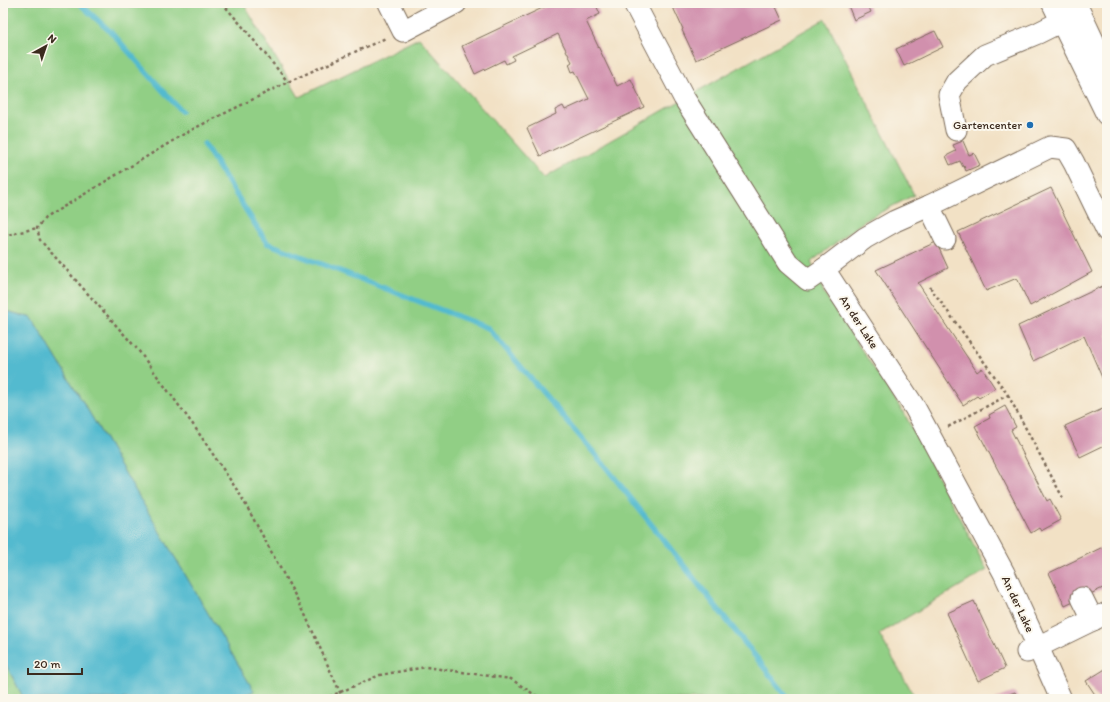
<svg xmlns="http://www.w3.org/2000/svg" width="1110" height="702" viewBox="0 0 1110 702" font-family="Itim,sans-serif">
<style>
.green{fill:#91cf85;stroke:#667c52}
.water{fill:#52bacf;stroke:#467276}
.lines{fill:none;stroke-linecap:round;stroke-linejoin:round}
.stream{stroke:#52bacf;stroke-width:5.5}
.building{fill:#d190ad}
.minor-casing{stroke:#7b6a58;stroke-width:23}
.major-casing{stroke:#7b6a58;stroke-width:24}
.path{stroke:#7b6a58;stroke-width:2.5;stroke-dasharray:3 3;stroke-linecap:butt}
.minor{stroke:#fff;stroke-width:21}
.major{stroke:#fff;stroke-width:22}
.poi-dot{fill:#1f6fb2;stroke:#fbf7ec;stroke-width:1.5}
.labels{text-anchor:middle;stroke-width:4;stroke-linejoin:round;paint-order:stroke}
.poi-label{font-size:12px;fill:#3b2a1e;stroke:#fbf7ec;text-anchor:end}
.street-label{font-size:12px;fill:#3b2a1e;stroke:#fbf7ec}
</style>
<rect width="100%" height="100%" fill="#fbf7ec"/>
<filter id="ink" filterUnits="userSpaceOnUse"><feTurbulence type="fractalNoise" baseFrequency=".025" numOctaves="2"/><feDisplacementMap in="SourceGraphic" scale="8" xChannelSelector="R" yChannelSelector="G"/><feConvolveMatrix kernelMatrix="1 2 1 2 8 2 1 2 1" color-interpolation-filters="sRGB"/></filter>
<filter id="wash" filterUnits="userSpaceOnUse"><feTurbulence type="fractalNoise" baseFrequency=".012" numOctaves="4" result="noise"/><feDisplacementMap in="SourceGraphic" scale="16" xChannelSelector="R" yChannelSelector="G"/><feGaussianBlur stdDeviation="0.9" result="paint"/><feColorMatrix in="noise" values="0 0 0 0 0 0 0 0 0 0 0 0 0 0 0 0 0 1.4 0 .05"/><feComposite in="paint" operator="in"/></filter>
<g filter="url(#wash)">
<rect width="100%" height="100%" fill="#f2e1c5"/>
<g class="green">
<polygon points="3,3 243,3 299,97 419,38 544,178 825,19 914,195 864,221 811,262 825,295 905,415 987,570 879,634 916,699 236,699 253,690 86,407 32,318 3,310"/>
<polygon points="3,659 24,699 3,699"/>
</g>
<polygon class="water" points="3,310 32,318 86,407 254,691 235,699 24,699 3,659"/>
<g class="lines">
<g class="stream">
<polyline points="79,3 113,34 181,111"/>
<polyline points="204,144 267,243 488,328 606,467 789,699"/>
</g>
</g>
<g id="blocks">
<g class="building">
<polygon points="553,3 595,3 600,14 586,21 617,86 631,79 644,107 540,156 527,128 556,114 555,110 563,106 565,110 589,99 575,71 572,72 569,64 572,62 558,34 512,56 514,60 506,64 504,60 475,74 462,46"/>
<polygon points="671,3 783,3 776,7 782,20 696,60 682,30 683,29"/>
<polygon points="847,3 867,3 871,12 854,20"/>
<polygon points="935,31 943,47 904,66 896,49"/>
<polygon points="963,141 969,155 974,153 980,165 966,171 964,166 963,167 960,161 950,165 946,156 956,151 953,145"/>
<polygon points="1051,188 1092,272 1030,306 1017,278 986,291 958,232"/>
<polygon points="936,242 948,268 918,283 977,372 982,368 995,388 979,398 977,396 963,405 876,270"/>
<polygon points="1107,284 1107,389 1084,336 1033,361 1018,326"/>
<polygon points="1005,406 1016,427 1011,430 1047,501 1050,499 1061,520 1041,531 1039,528 1031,533 975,426 990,418 989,415"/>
<polygon points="1107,407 1107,444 1080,457 1065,426"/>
<polygon points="1107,545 1107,586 1065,606 1049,573"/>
<polygon points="974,601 1005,668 978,681 947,613"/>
<polygon points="1107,668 1107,699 1098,699 1086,681"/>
<polygon points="1015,692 1018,699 995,699"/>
</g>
</g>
</g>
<g filter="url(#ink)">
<use href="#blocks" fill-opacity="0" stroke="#7b6a58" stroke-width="1"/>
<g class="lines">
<defs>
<g id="minor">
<polyline points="389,3 403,31 456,3"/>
<polyline points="634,3 684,98 788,263 808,280 824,269"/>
<polyline points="956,130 949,95 957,81 985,55 1038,33 1062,21"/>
<polyline points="929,206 945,239"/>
<polyline points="1082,598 1093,620"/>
<polyline points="1027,652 1107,613"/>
<polyline points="1061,699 1038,647 1004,573 915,408 824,269 865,238 895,221 929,206 1050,147 1066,149 1074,163 1107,231"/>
</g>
<g id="major">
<polyline points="1053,3 1107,114"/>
<polyline points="1075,3 1107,71"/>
</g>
</defs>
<use href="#minor" class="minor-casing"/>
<use href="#major" class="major-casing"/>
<g class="path">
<polyline points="222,3 243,27 288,82"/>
<polyline points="3,236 37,228"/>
<polyline points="930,287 1008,395 946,428"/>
<polyline points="1008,395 1063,498"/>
<polyline points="324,699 380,675 426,667 511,679 541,699"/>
<polyline points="343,699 303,610 241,496 194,426 138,350 40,240 37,228 45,218 189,131 288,82 386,38"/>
</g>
<use href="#minor" class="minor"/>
<use href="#major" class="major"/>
</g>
</g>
<circle class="poi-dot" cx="1030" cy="125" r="4"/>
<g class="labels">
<g class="poi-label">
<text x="1022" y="129">Gartencenter</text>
</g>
<g class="street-label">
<text transform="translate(859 322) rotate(57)" y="4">An der Lake</text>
<text transform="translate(1018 604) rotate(65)" y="4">An der Lake</text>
</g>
</g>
<rect width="1110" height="702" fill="none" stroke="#fbf7ec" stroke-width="16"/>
<g transform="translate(46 46) rotate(40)" stroke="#fbf7ec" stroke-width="3" paint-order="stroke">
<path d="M0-3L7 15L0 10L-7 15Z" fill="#3b2a1e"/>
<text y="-6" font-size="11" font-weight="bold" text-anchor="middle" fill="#3b2a1e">N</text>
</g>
<path d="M28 668v6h54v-6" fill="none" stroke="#3b2a1e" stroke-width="2"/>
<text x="34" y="668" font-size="12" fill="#3b2a1e" stroke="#fbf7ec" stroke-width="3" paint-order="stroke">20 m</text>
</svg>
